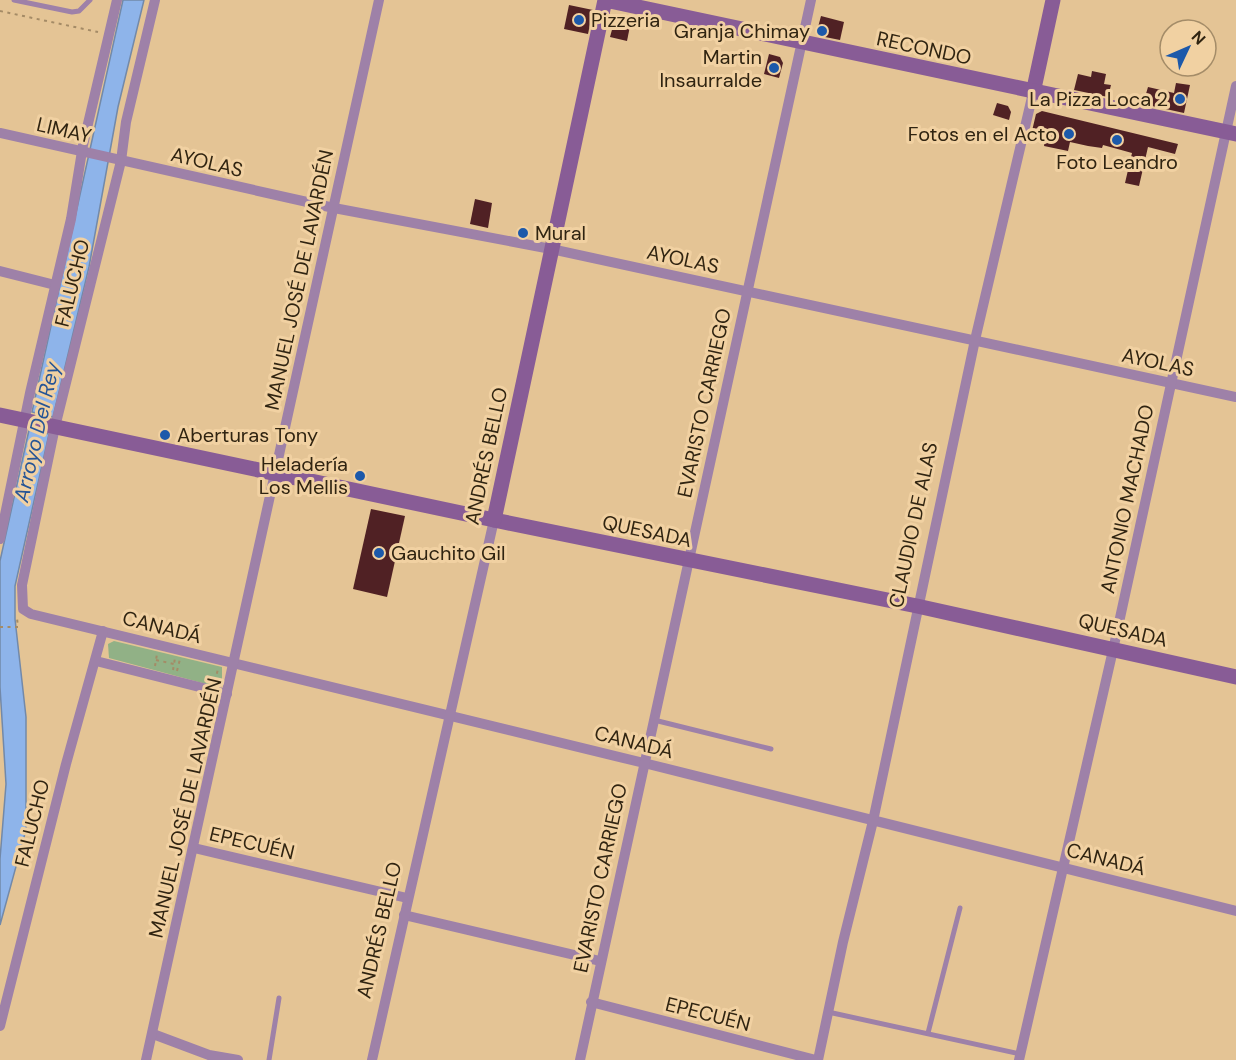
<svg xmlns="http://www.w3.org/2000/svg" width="1236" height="1060" viewBox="0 0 1236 1060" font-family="'DM Sans',sans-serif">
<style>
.green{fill:#91b186}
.water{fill:#8eb4ea;stroke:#7289a9;stroke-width:1.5}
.building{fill:#502124}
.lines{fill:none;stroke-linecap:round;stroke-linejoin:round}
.path{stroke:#a48b66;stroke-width:2;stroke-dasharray:3 4.5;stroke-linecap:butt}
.lane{stroke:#9e81a8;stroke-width:5}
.street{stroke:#9e81a8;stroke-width:10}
.secondary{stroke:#885c96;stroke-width:15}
.poi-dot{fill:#1c59aa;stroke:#f1d1a2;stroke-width:2}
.labels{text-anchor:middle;stroke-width:6;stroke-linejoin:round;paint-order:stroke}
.poi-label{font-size:20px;fill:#302411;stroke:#f1d1a2;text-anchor:end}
.street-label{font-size:20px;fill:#302411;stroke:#f1d1a2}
.water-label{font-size:21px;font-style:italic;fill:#265596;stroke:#f1d1a2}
</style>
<rect width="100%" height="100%" fill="#e4c495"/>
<polygon class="green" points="114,641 222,667 222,680 217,685 210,685 109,658 108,644"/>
<g class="water">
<polygon points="123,0 144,0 118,107 89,267 53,417 32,412"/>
<polygon points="29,430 49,434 15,586 15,619 26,717 26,830 0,925 0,859 6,784 0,687 0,561"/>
</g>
<g class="building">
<polygon points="569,5 593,10 588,34 564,29"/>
<polygon points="821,16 844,22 840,40 820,36 817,31"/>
<polygon points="617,23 630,26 627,41 610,37 613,26"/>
<polygon points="769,54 780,57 783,63 779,78 764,74"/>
<polygon points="1092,71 1106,74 1104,84 1111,85 1108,97 1074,90 1078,74 1091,77"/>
<polygon points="1176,83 1190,85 1184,113 1143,104 1148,87 1174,93"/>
<polygon points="997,103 1008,106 1011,112 1009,120 993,115"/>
<polygon points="1042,111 1178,144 1175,154 1148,147 1139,186 1125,183 1132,153 1103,145 1102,148 1088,146 1070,142 1068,151 1044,146 1046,135 1032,131 1036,114"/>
<polygon points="475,199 492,203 488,228 470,224"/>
<polygon points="371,509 405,516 387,597 353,589"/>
</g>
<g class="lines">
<g class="path">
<polyline points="0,11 98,32"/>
<polyline points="0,627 18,627 17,618"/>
<polyline points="156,660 174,664"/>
<polyline points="155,666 157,654"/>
<polyline points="173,670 175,658"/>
<polyline points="177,671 180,659"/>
<polyline points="215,681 218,669"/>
</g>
<g class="lane">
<polyline points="14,0 72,12 79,11 90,0"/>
<polyline points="654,720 771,749"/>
<polyline points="828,1012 1020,1054"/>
<polyline points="928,1033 960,908"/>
<polyline points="269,1060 279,998"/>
</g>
<g class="street">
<polyline points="155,0 126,122 121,161 55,427 22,585 23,609 31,614 644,763 1236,911"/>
<polyline points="0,133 334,208 551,249 1236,397"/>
<polyline points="0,271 55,285"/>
<polyline points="0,539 30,393 71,219 83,145 117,0"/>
<polyline points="96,661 227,694"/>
<polyline points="194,848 407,898"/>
<polyline points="404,915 600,961"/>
<polyline points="591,1002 816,1060"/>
<polyline points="0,1026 66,764 103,631"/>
<polyline points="153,1034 209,1055 238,1060"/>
<polyline points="146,1060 379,0"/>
<polyline points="372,1060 494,520"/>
<polyline points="580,1060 811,0"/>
<polyline points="818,1060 843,942 873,821 975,340 1033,93"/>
<polyline points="1019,1060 1113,650 1236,86"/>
</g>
<g class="secondary">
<polyline points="1033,93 1053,0"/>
<polyline points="0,415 494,520 917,606 1236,677"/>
<polyline points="494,520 605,0 1236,134"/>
</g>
</g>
<g class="poi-dot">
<circle cx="579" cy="20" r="6"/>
<circle cx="822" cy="31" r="6"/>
<circle cx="774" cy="68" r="6"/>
<circle cx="1180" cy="99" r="6"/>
<circle cx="1069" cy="134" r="6"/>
<circle cx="1117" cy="140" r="6"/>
<circle cx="523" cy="233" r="6"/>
<circle cx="165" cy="435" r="6"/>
<circle cx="360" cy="476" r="6"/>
<circle cx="379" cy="553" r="6"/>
</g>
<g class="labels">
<g class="poi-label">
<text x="591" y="27" text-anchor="start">Pizzeria</text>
<text x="810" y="38">Granja Chimay</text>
<text x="762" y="64">Martin<tspan x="762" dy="23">Insaurralde</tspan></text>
<text x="1168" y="106">La Pizza Loca 2</text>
<text x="1057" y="141">Fotos en el Acto</text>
<text x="1117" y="169" text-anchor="middle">Foto Leandro</text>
<text x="535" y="240" text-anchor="start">Mural</text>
<text x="177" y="442" text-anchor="start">Aberturas Tony</text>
<text x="348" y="471">Heladería<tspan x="348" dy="23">Los Mellis</tspan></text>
<text x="391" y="560" text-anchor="start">Gauchito Gil</text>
</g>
<g class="street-label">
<text transform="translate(924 48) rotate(12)" y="7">RECONDO</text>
<text transform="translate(64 130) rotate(13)" y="7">LIMAY</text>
<text transform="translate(207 162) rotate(13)" y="7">AYOLAS</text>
<text transform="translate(683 259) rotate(12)" y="7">AYOLAS</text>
<text transform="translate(299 280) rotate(-78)" y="7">MANUEL JOSÉ DE LAVARDÉN</text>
<text transform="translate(72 283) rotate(-76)" y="7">FALUCHO</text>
<text transform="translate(1158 362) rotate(12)" y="7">AYOLAS</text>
<text transform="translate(704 403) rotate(-78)" y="7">EVARISTO CARRIEGO</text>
<text transform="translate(486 456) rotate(-78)" y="7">ANDRÉS BELLO</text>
<text transform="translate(1127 499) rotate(-78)" y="7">ANTONIO MACHADO</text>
<text transform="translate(913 525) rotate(-78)" y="7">CLAUDIO DE ALAS</text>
<text transform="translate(647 531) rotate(12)" y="7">QUESADA</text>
<text transform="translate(162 627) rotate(14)" y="7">CANADÁ</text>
<text transform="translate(1123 630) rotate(13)" y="7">QUESADA</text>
<text transform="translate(634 742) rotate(14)" y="7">CANADÁ</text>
<text transform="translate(185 808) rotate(-77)" y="7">MANUEL JOSÉ DE LAVARDÉN</text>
<text transform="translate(32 823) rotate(-76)" y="7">FALUCHO</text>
<text transform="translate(252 843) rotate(13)" y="7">EPECUÉN</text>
<text transform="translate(1106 859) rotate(14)" y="7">CANADÁ</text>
<text transform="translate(600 878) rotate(-78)" y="7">EVARISTO CARRIEGO</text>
<text transform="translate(379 930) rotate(-77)" y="7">ANDRÉS BELLO</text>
<text transform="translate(708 1014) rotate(14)" y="7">EPECUÉN</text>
</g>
<g class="water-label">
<text transform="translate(37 432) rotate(-77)" y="7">Arroyo Del Rey</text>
</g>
</g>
<g transform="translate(1188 48) rotate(46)"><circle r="28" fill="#f1d1a2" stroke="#a48c68" stroke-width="1.5"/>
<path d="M0-4.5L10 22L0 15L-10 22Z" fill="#1c59aa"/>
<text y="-9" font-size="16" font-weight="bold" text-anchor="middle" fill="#302411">N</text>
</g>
</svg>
